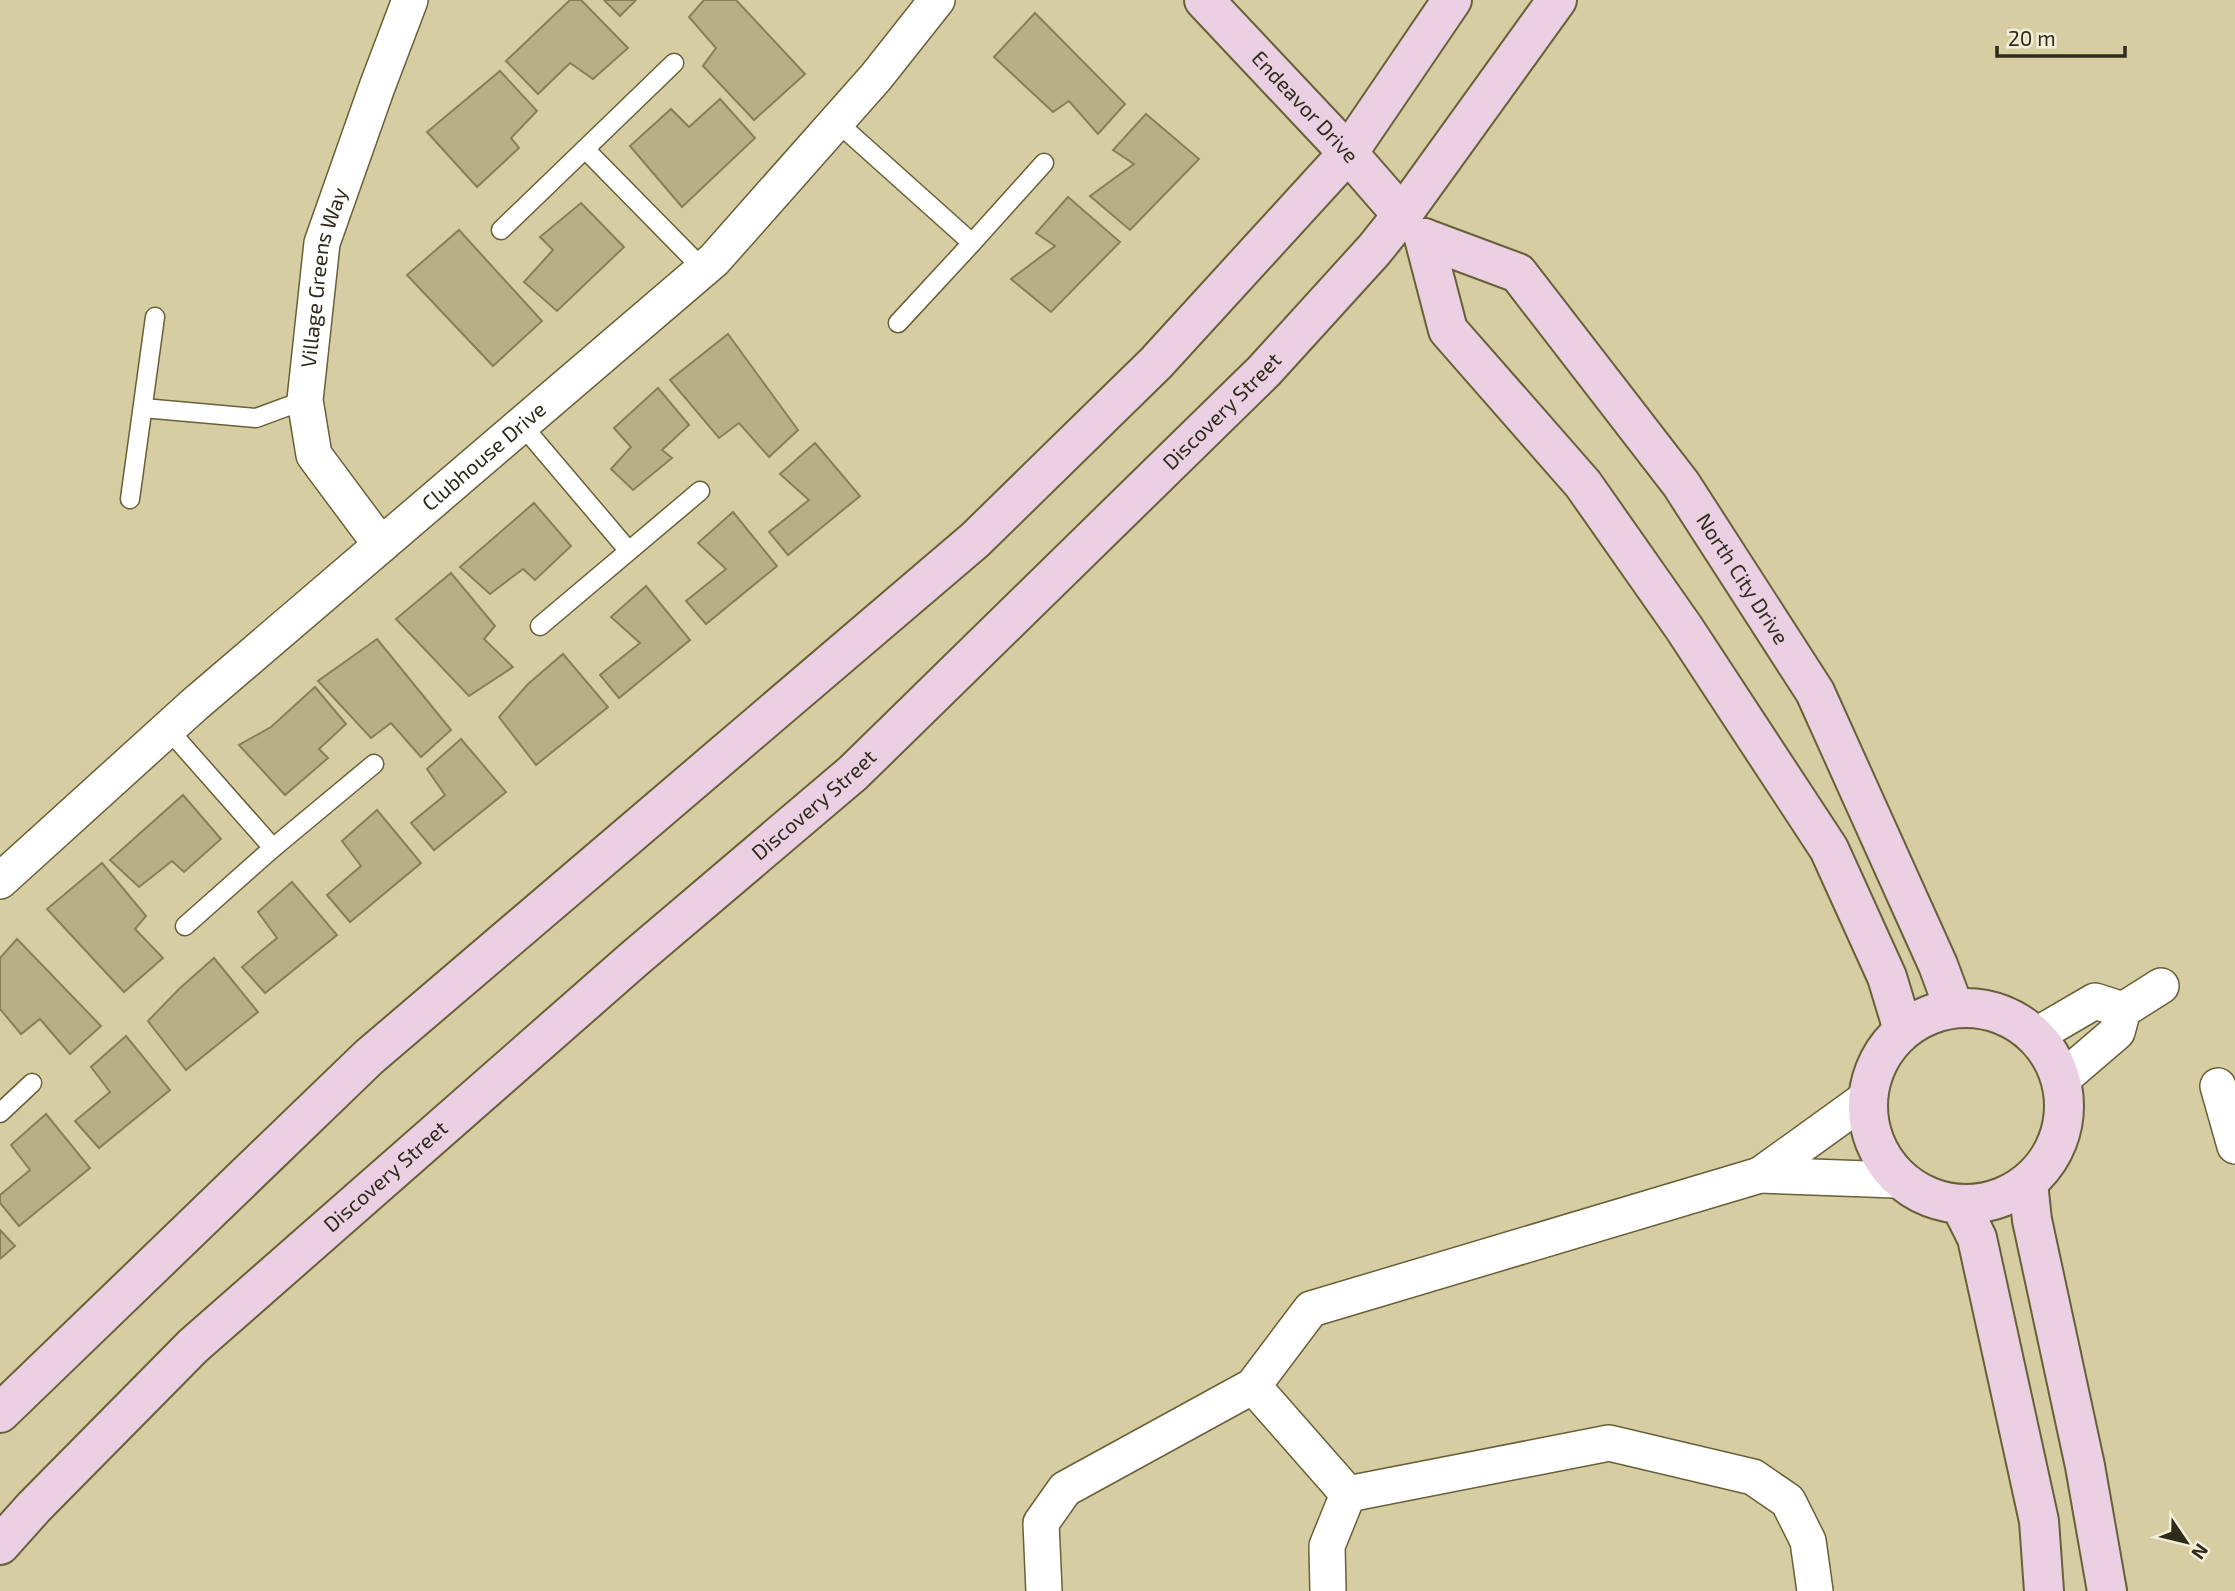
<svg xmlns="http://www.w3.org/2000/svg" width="2235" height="1591" viewBox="0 0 2235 1591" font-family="'Exo 2',sans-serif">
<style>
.building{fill:#b8b085;stroke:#878057;stroke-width:2}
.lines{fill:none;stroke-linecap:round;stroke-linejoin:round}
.lane-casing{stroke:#686038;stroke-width:21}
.street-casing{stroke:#686038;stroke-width:38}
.secondary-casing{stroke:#686038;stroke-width:42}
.lane{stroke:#fff;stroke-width:18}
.street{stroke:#fff;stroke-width:35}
.secondary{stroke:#ebcfe3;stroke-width:38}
.labels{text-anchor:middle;stroke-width:5;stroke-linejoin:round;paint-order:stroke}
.street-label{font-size:21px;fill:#2f2b1a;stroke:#f2eed8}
</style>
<rect width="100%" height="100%" fill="#d6cda2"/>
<g class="building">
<polygon points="570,0 581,0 628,48 593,79 570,63 538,94 506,61"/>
<polygon points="604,0 636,0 620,16"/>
<polygon points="704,0 736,0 805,74 754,120 703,66 716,48 689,17"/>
<polygon points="1035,13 1125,104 1098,134 1069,101 1053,112 994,57"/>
<polygon points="500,71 537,111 511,138 519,148 477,187 427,132"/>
<polygon points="720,99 755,138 682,207 630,146 671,109 689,127"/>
<polygon points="1146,114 1199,159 1130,230 1090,196 1134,164 1113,150"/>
<polygon points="1068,197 1120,242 1051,312 1011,279 1055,246 1036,233"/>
<polygon points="581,203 624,247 557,311 524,282 553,250 540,237"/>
<polygon points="459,230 542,321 493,366 407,275"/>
<polygon points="728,334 798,430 769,457 739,423 719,438 670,380"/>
<polygon points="658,388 689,425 662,450 672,458 633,490 611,469 631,447 614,428"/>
<polygon points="815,443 860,496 788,555 769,532 809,500 780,474"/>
<polygon points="534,503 571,546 535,580 523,569 490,594 460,567"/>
<polygon points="733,512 777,566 706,624 686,601 726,569 698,543"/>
<polygon points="451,573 495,626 484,639 513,667 469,696 396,619"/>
<polygon points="646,586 690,640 619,698 600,675 640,643 611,617"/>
<polygon points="377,639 451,730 421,757 391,723 371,738 318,681"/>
<polygon points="563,654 608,707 536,765 499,717 528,684"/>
<polygon points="315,687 346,724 319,749 328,758 285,795 239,745 271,727"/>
<polygon points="461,739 506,792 434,850 411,823 445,795 427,769"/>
<polygon points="183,795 221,839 184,872 172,861 139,887 110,860"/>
<polygon points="377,810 421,863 350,922 327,895 361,866 342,841"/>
<polygon points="102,863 146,916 135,929 163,958 124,992 47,909"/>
<polygon points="292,882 337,935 265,993 242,967 277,938 258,912"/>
<polygon points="17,939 101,1026 70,1054 40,1019 21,1034 0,1009 0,958"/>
<polygon points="214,958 258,1012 186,1070 148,1021 179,989"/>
<polygon points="126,1036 170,1090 99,1148 75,1121 110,1092 91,1067"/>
<polygon points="46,1114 90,1168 19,1226 0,1203 0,1195 30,1170 11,1145"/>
<polygon points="0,1230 15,1246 0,1259"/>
</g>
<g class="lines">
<defs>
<g id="lane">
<polyline points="674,63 585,149 703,269"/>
<polyline points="837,122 972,243 898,323"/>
<polyline points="501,230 585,149"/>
<polyline points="972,243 1044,163"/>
<polyline points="143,408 256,418 305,400"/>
<polyline points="522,425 628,550"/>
<polyline points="130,499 155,317"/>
<polyline points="540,626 700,491"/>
<polyline points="168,729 273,848 374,764"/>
<polyline points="185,926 273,848"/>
<polyline points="0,1113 32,1083"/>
</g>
<g id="street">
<path id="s1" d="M381 545 314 455 305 400 322 243 377 87 410 0"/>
<path id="s2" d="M0 881 194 705 714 260 876 77 937 0"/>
<polyline points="2123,1010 2161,986"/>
<polyline points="2035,1036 2095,1001 2123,1010 2117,1032 2061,1080"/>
<polyline points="2218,1086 2235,1146"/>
<polyline points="1867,1098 1760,1175 1895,1180"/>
<polyline points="1253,1386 1348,1494"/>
<polyline points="1044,1591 1041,1523 1065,1489 1253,1386 1311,1309 1760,1175"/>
<polyline points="1328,1591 1327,1546 1348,1494 1609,1443 1753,1477 1788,1501 1808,1541 1815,1591"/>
</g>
<g id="secondary">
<path id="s3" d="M1204 0 1348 153 1402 215"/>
<path id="s4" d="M1424 238 1518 273 1681 484 1815 692 1938 965 1954 1008"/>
<polyline points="1424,238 1448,330 1583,484 1684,628 1829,849 1887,977 1903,1030"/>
<circle cx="1966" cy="1106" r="98"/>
<polyline points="2028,1183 2032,1220 2085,1466 2107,1591"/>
<polyline points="1961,1206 1977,1238 2039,1521 2044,1591"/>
<polyline points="0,1413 369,1057 975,540 1156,363 1348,153 1452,0"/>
<path id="s5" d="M0 1545 34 1507 193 1346 634 959 853 773 1264 371 1374 250 1402 215 1557 0"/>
</g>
</defs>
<use href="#lane" class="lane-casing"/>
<use href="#street" class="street-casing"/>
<use href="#secondary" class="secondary-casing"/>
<use href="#lane" class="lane"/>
<use href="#street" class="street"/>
<use href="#secondary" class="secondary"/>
</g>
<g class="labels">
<g class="street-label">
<text dy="7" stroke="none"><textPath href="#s3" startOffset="147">Endeavor Drive</textPath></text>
<text dy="7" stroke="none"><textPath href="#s1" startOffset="292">Village Greens Way</textPath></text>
<text dy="7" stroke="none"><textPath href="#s5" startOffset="1668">Discovery Street</textPath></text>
<text dy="7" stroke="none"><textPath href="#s2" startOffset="644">Clubhouse Drive</textPath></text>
<text dy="7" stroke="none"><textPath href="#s4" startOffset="480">North City Drive</textPath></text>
<text dy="7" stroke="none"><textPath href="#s5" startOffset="1101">Discovery Street</textPath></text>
<text dy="7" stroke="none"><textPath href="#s5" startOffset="534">Discovery Street</textPath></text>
</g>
</g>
<g transform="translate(2186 1542) rotate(125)" stroke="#f2eed8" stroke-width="5" paint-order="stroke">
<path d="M0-5L12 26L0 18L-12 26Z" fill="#2f2b1a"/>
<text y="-10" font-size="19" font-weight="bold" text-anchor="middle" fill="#2f2b1a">N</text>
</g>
<path d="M1997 46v10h128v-10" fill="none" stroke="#2f2b1a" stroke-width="3.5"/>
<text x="2008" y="46" font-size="21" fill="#2f2b1a" stroke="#f2eed8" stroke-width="5" paint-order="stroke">20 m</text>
</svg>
